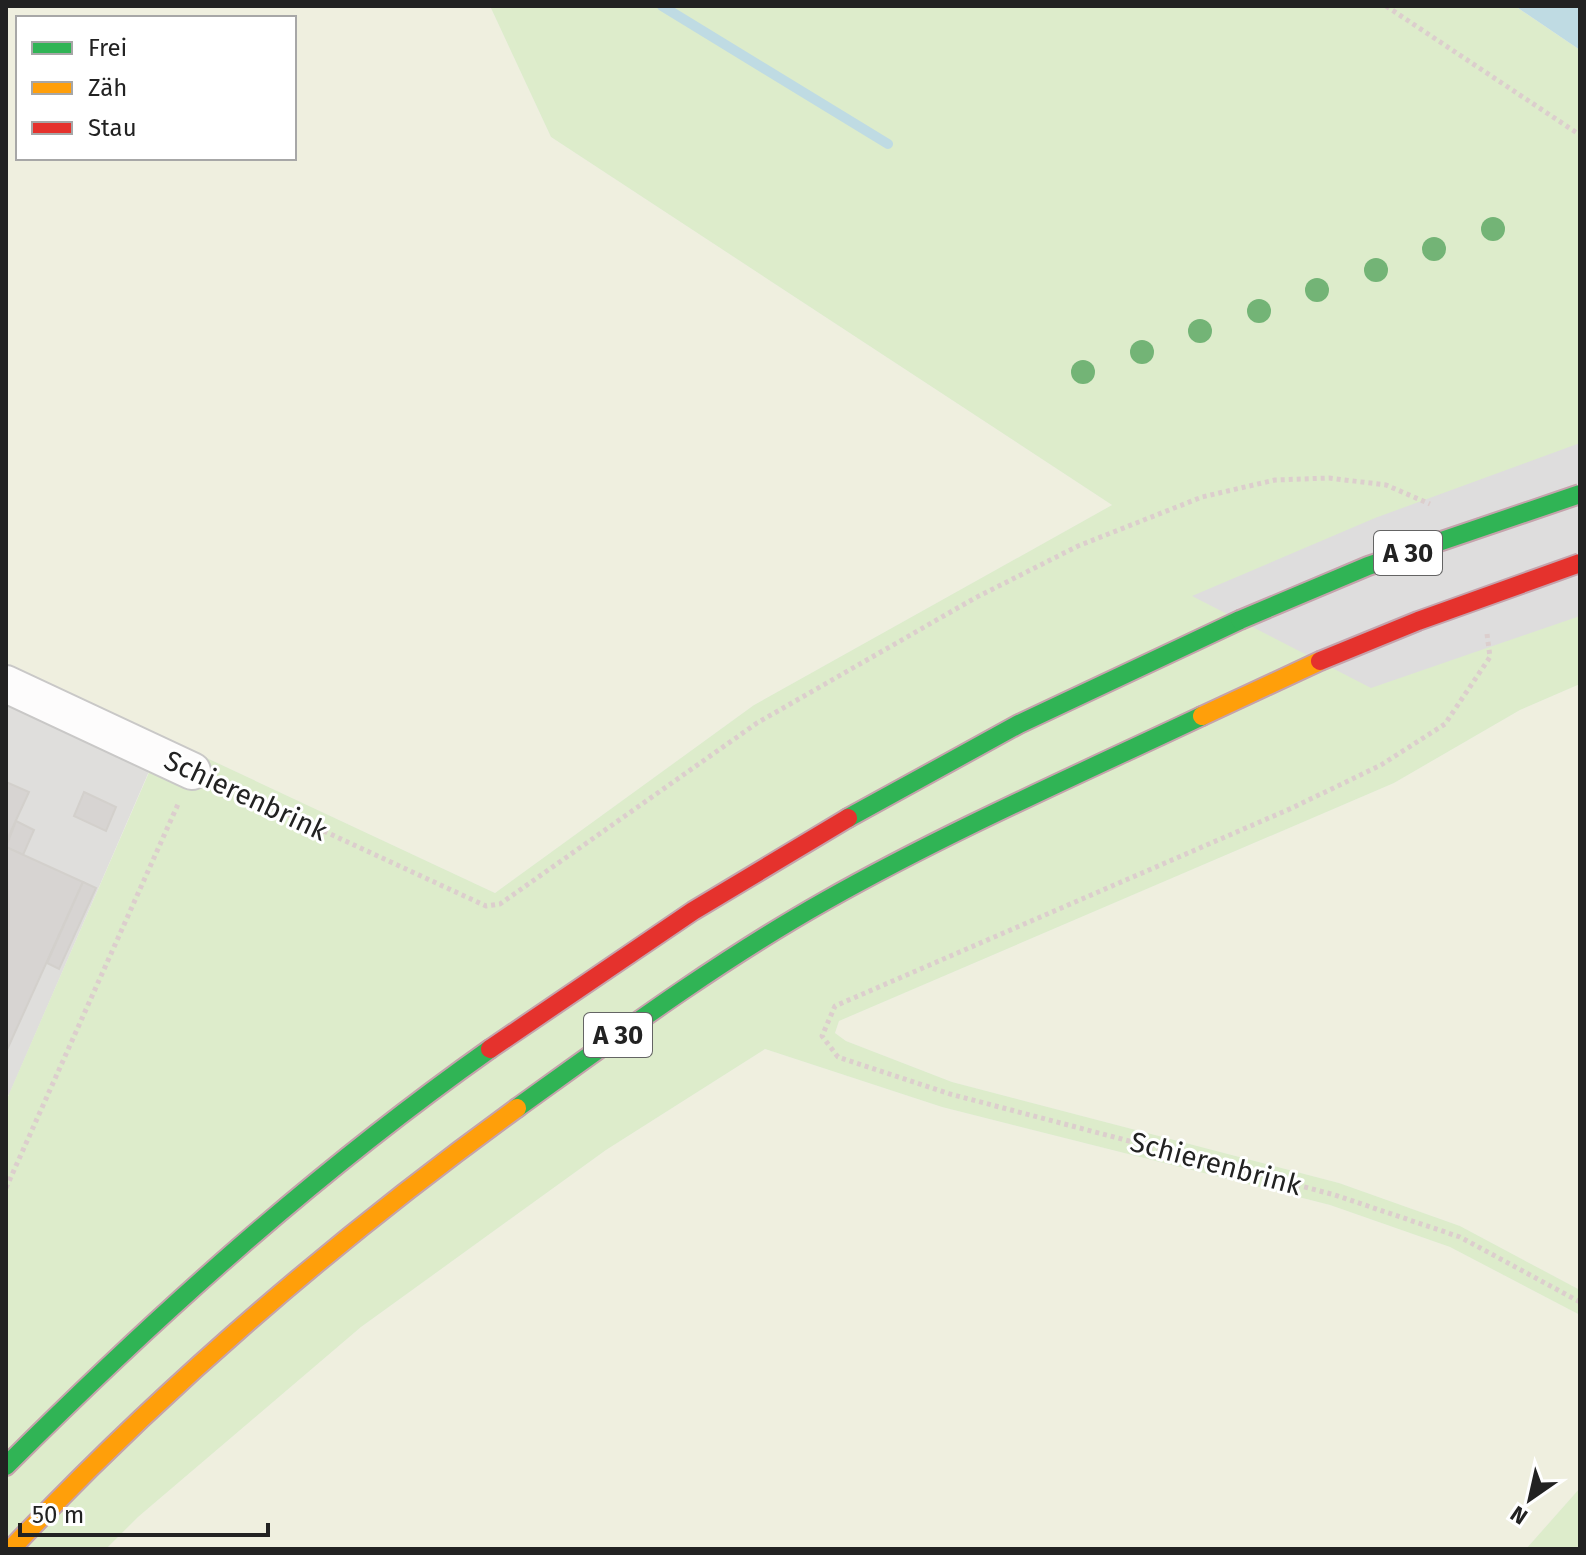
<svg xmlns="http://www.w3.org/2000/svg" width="1586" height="1555" viewBox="0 0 1586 1555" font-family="'Fira Sans',sans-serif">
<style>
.residential{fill:#dfdedc}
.farmland{fill:#efefdf;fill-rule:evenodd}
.grass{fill:#ddeccb}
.water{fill:#bfdbe3}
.pier{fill:#dedddd}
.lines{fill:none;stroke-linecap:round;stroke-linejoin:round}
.stream{stroke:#bfdbe3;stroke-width:10}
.building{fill:#d7d4d2;stroke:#d3d0cc;stroke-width:2}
.street-casing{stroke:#c9c8c7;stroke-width:40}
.fast-casing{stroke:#c5a2ac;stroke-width:22}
.slow-casing{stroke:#c5a2ac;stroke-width:22}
.jam-casing{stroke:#c5a2ac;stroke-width:22}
.path{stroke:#dccecd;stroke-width:5;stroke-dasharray:4 4;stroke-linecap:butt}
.street{stroke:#fdfcfc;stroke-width:36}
.fast{stroke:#30b455;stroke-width:18}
.slow{stroke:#ff9f0a;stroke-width:18}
.jam{stroke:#e5322d;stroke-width:18}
.fast-bridge-casing{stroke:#c5a2ac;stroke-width:22;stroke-linecap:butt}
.jam-bridge-casing{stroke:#c5a2ac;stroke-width:22;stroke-linecap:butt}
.fast-bridge{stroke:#30b455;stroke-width:18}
.jam-bridge{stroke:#e5322d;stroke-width:18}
.tree{fill:#73b476}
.labels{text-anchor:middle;stroke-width:6;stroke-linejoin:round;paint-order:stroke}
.shield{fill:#fff;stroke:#646464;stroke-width:2}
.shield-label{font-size:26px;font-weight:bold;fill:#222}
.street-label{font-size:28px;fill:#222;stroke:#fff}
</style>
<rect width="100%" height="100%" fill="#f0eeeb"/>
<polygon class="residential" points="6,705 150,769 9,1095 6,1094"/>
<g class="farmland">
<path d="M6 6H490L551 137 1112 505 754 705 495 893 6 664ZM18 18H294V158H18Z"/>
<polygon points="1580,684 1580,1290 1460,1226 1339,1183 952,1082 846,1041 835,1033 839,1021 1394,783 1520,710"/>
<polygon points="765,1049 942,1107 1330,1205 1450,1247 1580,1315 1580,1488 1526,1549 106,1549 138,1517 361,1327 606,1150"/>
</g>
<g class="grass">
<polygon points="490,6 1515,6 1580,50 1580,684 1520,710 1394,783 839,1021 835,1033 846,1041 952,1082 1339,1183 1460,1226 1580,1290 1580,1315 1450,1247 1330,1205 942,1107 765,1049 606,1150 361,1327 138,1517 106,1549 6,1549 6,1101 150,770 6,705 6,664 495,893 754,705 1112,505 551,137"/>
<polygon points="1580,1488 1580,1549 1526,1549"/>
</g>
<polygon class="water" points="1515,6 1580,6 1580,50 1518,8"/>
<polygon class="pier" points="1580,443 1580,616 1371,688 1192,596 1375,518"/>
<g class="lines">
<polyline class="stream" points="662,6 888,144"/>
</g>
<g class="building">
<polygon points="6,782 29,792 6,842"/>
<polygon points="84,792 116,807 106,831 74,816"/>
<polygon points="16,821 34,830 23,855 6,847"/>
<polygon points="6,847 83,882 6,1052 9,913"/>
<polygon points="83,882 96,888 59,969 47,963"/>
</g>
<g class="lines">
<defs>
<polyline id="street" points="6,684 192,771"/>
<g id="fast">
<polyline points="848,818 1019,724 1240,620"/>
<path d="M517 1108C617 1036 717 962 825 901 947 832 1075 776 1202 716"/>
<path d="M6 1466C157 1315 315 1173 490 1049"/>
</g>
<g id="slow">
<polyline points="1202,716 1320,661"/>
<path d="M11 1549C166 1385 334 1241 517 1108"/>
</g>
<polyline id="jam" points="490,1049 693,911 848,818"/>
</defs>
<use href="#street" class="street-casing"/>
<use href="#fast" class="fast-casing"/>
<use href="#slow" class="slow-casing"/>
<use href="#jam" class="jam-casing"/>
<g class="path">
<polyline points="1386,6 1580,135"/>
<polyline points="1487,634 1490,657 1445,724 1381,765 1292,808 835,1006 822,1036 838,1057 950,1094 1335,1195 1460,1237 1580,1302"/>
<polyline points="222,784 486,906 500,904 757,723 975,598 1078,546 1202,497 1275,480 1329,478 1386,485 1430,504"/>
<polyline points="6,1188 179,802"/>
</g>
<use href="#street" class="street"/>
<use href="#fast" class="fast"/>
<use href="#slow" class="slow"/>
<use href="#jam" class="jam"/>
<defs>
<polyline id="fast-bridge" points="1240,620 1368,566 1580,494"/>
<polyline id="jam-bridge" points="1320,661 1418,621 1580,563"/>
</defs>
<use href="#fast-bridge" class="fast-bridge-casing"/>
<use href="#jam-bridge" class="jam-bridge-casing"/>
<use href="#fast-bridge" class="fast-bridge"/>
<use href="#jam-bridge" class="jam-bridge"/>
</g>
<g class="tree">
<circle cx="1493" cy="229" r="12"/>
<circle cx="1434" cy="249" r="12"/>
<circle cx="1376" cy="270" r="12"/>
<circle cx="1317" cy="290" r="12"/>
<circle cx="1259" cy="311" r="12"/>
<circle cx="1200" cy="331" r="12"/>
<circle cx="1142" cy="352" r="12"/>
<circle cx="1083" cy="372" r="12"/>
</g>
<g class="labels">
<g class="shield">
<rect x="1374" y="531" width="68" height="44" rx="6"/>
<rect x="584" y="1013" width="68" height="44" rx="6"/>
</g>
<g class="shield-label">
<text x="1408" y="562">A 30</text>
<text x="618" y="1044">A 30</text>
</g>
<g class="street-label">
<text transform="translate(246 795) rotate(25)" y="10">Schierenbrink</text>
<text transform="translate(1216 1163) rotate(15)" y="10">Schierenbrink</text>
</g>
</g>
<rect width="1586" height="1555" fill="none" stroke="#222222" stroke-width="16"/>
<rect x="16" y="16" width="280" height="144" fill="#ffffff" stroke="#a7a7a7" stroke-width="2"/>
<rect x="32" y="42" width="40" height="12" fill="#30b455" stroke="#a7a7a7" stroke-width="2"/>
<text x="88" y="56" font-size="24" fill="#222222">Frei</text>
<rect x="32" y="82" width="40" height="12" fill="#ff9f0a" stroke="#a7a7a7" stroke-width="2"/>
<text x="88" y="96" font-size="24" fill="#222222">Zäh</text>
<rect x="32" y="122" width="40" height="12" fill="#e5322d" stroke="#a7a7a7" stroke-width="2"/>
<text x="88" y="136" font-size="24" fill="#222222">Stau</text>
<g transform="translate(1530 1499) rotate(214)" stroke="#ffffff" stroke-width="6" paint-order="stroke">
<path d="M0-6L14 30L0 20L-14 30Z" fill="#222222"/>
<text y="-12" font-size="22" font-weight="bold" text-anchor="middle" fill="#222222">N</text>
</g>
<path d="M20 1523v12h248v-12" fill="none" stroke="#222222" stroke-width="4"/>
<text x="32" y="1523" font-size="24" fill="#222222" stroke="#ffffff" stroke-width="6" paint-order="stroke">50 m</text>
</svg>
